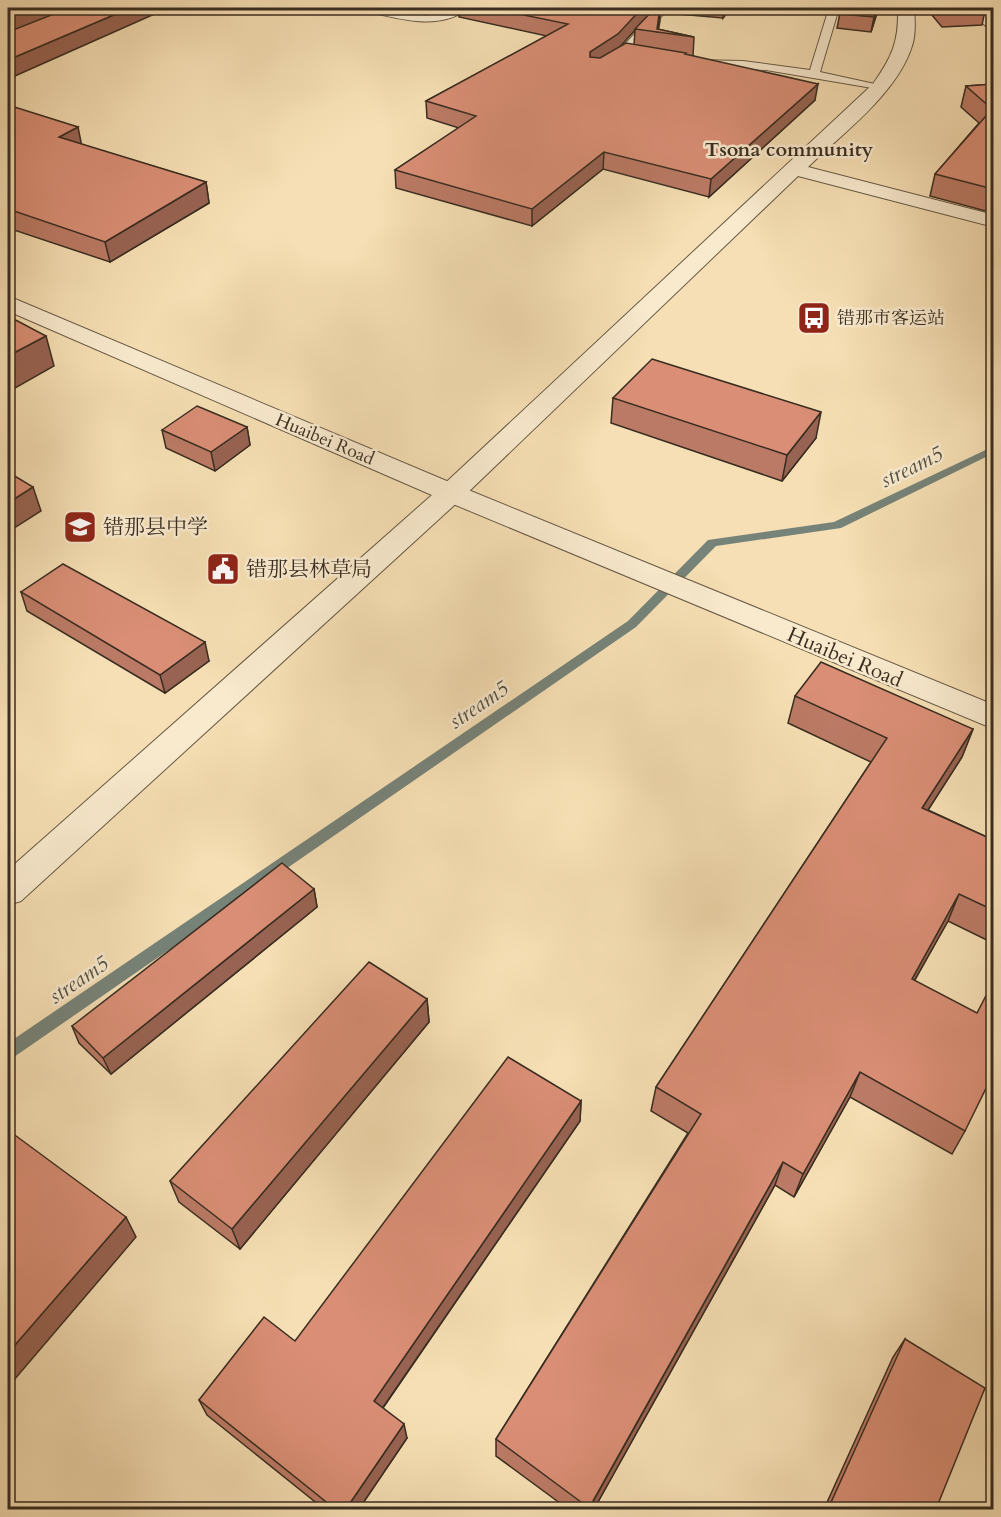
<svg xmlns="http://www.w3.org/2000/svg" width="1001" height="1517" viewBox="0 0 1001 1517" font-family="Cardo,'Noto Serif SC',serif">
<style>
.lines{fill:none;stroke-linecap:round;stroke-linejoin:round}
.stream{fill:#768379;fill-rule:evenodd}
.service-casing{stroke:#685a46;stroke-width:2}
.minor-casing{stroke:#685a46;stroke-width:2}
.tertiary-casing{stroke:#685a46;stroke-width:2}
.service{fill:#f9eace;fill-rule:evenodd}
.minor{fill:#f9eace;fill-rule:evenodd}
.tertiary{fill:#f9eace;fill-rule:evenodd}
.wall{fill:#bb7a65;stroke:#392d21;stroke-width:1.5;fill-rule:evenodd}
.shaded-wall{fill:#986352;stroke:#392d21;stroke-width:1.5}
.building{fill:#d98e75;stroke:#392d21;stroke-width:1.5}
.labels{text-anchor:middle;stroke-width:5;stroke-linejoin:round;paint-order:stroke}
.far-poi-label{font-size:18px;fill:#392d21;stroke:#f9eace;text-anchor:start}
.far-street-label{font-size:18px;fill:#392d21;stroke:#f9eace}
.far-quarter-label{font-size:20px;font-weight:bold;fill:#392d21;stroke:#f9eace}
.poi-label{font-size:21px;fill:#392d21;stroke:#f9eace;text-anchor:start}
.street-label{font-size:21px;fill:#392d21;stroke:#f9eace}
.water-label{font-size:22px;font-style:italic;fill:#525146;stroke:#f9eace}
</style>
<rect width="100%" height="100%" fill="#f6dfb4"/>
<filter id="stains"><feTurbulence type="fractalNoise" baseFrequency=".00333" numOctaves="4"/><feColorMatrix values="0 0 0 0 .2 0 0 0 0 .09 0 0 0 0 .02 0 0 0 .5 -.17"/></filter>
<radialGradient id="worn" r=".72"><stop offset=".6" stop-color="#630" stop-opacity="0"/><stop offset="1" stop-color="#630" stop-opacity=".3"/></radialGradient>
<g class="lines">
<polygon class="stream" points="994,446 994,453 841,528 716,546 636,627 14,1057 8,1059 8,1043 628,621 708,540 834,522"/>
<defs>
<g id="service">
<path d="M368 8C388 6 409 17 430 15 444 14 455 7 468 8 443 30 403 20 374 13Z"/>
<path d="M658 8H668C657 22 624 65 607 63V59L618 52Z"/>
<polygon points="829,8 839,8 820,72 884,86 884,90 766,70 696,66 691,63 696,60 743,61 810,70"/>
</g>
<g id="minor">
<path d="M898 8H914C915 22 916 36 911 49 895 95 842 134 808 167L994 215V227L798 176 461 499 21 901 8 905V870L441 487 873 84C892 57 899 42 898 8Z"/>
<polygon points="966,8 983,8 994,15 994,29 988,28"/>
</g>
<polygon id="tertiary" points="8,296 461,487 994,705 994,729 441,499 8,311"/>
</defs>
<use href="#service" class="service-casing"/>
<use href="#minor" class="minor-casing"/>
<use href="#tertiary" class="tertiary-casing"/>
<use href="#service" class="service"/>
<use href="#minor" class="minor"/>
<use href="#tertiary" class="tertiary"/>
</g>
<g class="wall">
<polygon points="418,8 459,8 437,12"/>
<path d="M459 8H661L658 29 694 37 693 56 815 100 709 197 603 169 532 226 396 188 395 170 459 128 427 118 426 101 547 36 459 17ZM635 30 634 45 620 46Z"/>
<polygon points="667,8 731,8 723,18 667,13"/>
<polygon points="841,8 877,13 871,32 837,28"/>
<polygon points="926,8 982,8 985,11 982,25 942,27"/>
<polygon points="986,8 993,8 993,12"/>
<polygon points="993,84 993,213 930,196 935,174 979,123 961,107 966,86"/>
<polygon points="8,105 82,145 206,182 209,203 110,262 8,228"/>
<polygon points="613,398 816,438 782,481 611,423"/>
<polygon points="247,427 250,445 215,471 166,448 162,430"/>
<polygon points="21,592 209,661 165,693 27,611"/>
<polygon points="795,696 973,729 962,757 928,810 989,838 993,829 993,943 948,921 915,980 965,1131 952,1154 850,1097 794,1197 775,1185 594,1509 568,1509 496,1456 496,1439 688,1133 651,1111 656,1087 871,762 788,723"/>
<polygon points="314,889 317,907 111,1074 79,1043 72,1026"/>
<polygon points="427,999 429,1022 240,1249 179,1202 170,1181"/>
<polygon points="581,1101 580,1121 383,1408 407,1438 359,1509 324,1509 207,1415 199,1400 295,1341"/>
<polygon points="993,1269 993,1287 987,1283"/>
<polygon points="905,1339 936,1509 824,1509 893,1357"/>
</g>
<g class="shaded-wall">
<polygon points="30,8 73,8 8,34 8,16"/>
<polygon points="130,8 168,8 8,79 8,60"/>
<polygon points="437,8 459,8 437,12"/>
<polygon points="642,8 655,8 617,50 589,68 590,52"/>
<polygon points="660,8 660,21 658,32 657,32"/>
<polygon points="724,8 731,8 723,18"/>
<polygon points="877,8 878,8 877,13 871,32 874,17"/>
<polygon points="818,84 815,100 709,197 711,179"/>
<polygon points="78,127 82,147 59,137"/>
<polygon points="604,152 603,169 532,226 532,209"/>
<polygon points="206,182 209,203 110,262 105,242"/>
<polygon points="46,336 54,366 8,392 8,356"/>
<polygon points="821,412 816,438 782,481 787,455"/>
<polygon points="247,427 250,445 215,471 211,452"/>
<polygon points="33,487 41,511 8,532 8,503"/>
<polygon points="205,642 209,661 165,693 160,675"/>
<polygon points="973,729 962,757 912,835 922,808"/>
<polygon points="314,889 317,907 111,1074 103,1058"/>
<polygon points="959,894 948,921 901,1004 912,979"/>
<polygon points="427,999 429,1022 240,1249 232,1229"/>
<polygon points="860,1072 850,1097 794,1197 803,1174"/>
<polygon points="581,1101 580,1121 377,1416 374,1401"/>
<polygon points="783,1162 775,1185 594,1509 589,1509"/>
<polygon points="126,1217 136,1237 8,1387 8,1353"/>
<polygon points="404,1424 407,1438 359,1509 346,1509"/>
</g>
<g class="building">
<polygon points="8,8 30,8 8,16"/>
<polygon points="69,8 130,8 8,60 8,32"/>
<polygon points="489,8 642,8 618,34 590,52 590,57 600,58 626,43 686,53 685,54 818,84 711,179 604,152 532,209 395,170 476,116 426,101 568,24"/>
<polygon points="655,8 660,8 657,29 694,37 635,29"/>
<polygon points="841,8 877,8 874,17 840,14"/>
<polygon points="941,8 982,8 985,11 945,13"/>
<polygon points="993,84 993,189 935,174 992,109 966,86"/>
<polygon points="8,105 78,127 59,137 206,182 105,242 8,209"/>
<polygon points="8,316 46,336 8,356"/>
<polygon points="652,359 821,412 787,455 613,398"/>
<polygon points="197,406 247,427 211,452 162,430"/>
<polygon points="8,472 33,487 8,503"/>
<polygon points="63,564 205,642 160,675 21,592"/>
<polygon points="821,662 973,729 922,808 989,838 993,829 993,910 959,894 912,979 977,1013 993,982 993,1074 965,1131 860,1072 803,1174 783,1162 589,1508 496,1439 701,1114 656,1087 887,738 795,696"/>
<polygon points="282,863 314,889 103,1058 72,1026"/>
<polygon points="369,962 427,999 232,1229 170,1181"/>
<polygon points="508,1057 581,1101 374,1401 404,1424 346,1509 335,1509 199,1400 264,1317 295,1341"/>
<polygon points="8,1130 126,1217 8,1353"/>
<polygon points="905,1339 985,1388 936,1509 828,1509"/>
</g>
<defs>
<symbol id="bus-square" viewBox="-11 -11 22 22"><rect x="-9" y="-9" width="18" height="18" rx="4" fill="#8f2418" stroke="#f9eace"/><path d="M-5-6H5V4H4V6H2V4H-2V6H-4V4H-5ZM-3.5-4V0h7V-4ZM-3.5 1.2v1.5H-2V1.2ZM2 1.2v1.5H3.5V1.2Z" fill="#fff"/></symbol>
<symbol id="school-square" viewBox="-11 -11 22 22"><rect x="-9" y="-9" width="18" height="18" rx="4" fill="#8f2418" stroke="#f9eace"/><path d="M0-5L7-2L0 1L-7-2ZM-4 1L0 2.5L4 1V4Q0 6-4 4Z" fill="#fff"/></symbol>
<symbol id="civic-square" viewBox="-11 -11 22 22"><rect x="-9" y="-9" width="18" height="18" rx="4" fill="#8f2418" stroke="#f9eace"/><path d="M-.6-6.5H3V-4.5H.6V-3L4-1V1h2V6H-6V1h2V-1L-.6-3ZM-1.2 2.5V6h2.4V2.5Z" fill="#fff"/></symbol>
</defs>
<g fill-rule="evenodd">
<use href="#bus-square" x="795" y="299" width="38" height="38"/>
<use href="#school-square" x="61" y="508" width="38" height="38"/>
<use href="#civic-square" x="204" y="550" width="38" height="38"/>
</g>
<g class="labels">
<g class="far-poi-label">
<text x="837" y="324">错那市客运站</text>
</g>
<g class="far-street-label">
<text transform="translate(325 439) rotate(23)" y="6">Huaibei Road</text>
</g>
<g class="far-quarter-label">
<text x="789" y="156">Tsona community</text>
</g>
<g class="poi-label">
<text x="103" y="534">错那县中学</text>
<text x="246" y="576">错那县林草局</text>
</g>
<g class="street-label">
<text transform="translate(845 657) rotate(23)" y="7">Huaibei Road</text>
</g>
<g class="water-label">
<text transform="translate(911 466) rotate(-26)" y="8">stream5</text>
<text transform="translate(478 704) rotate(-34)" y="8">stream5</text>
<text transform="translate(78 979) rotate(-34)" y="8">stream5</text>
</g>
</g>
<rect width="1001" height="1517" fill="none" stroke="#f6dfb4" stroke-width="30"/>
<rect x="9" y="9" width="983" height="1499" fill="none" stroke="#392d21" stroke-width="3"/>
<rect x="15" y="15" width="971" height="1487" fill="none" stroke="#392d21" stroke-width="1.5"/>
<rect width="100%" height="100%" filter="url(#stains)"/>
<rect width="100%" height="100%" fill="url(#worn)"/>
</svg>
